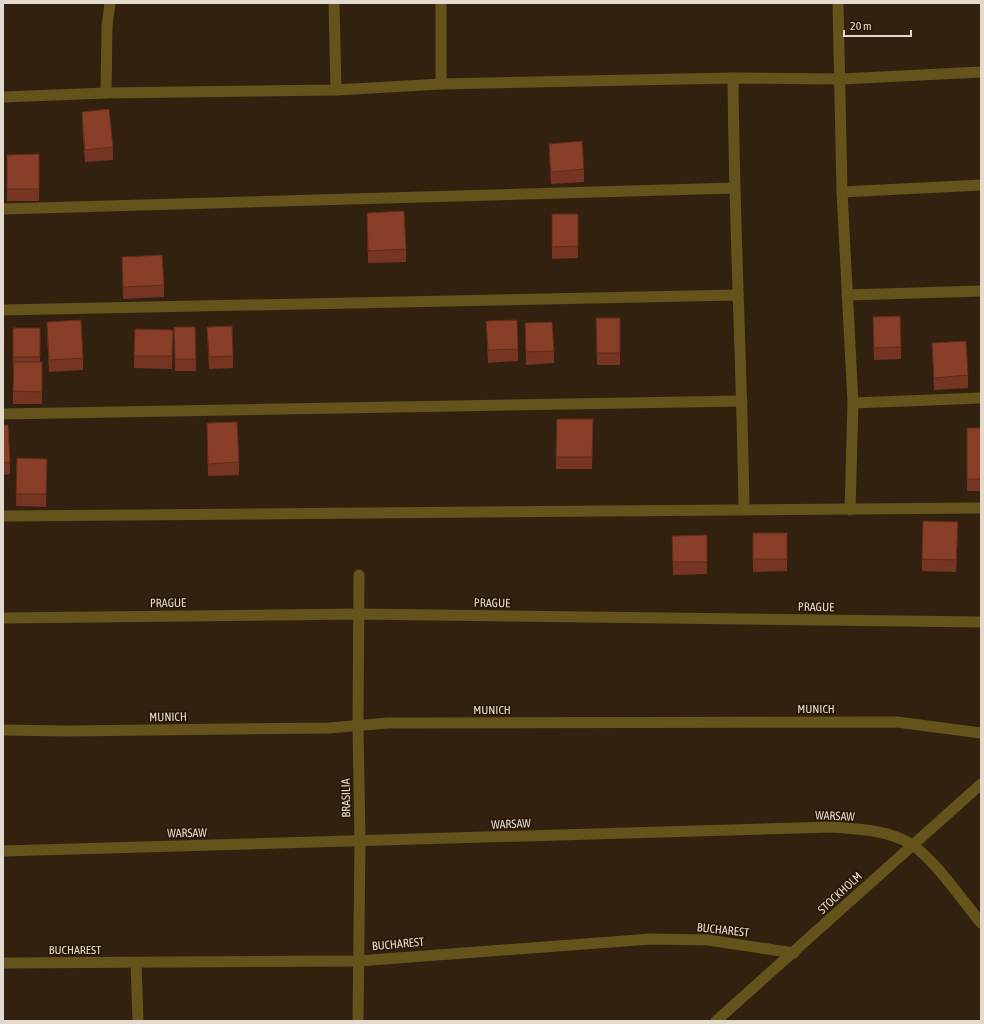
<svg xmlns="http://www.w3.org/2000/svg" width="984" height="1024" viewBox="0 0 984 1024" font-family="'Asap Condensed',sans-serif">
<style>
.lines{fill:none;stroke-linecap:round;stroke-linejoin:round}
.minor{stroke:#65531c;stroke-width:11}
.wall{fill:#763522}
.building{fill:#893e27;stroke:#602b1b}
.labels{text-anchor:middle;stroke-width:3.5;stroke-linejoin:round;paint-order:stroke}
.street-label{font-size:12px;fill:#e4d9cd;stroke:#281806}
</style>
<rect width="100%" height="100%" fill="#32210f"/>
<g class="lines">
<g class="minor">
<polyline points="334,3 336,90"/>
<polyline points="441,3 441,84"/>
<polyline points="838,3 842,192 853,403 850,510"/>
<path d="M733 78C734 221 742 365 744 509"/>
<polyline points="106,93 107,26 110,3"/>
<polyline points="3,97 106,93 336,90 441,84 733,78 841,79 981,72"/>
<polyline points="842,192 981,185"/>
<polyline points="3,209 734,188"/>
<polyline points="847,295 981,291"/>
<polyline points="3,310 738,295"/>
<polyline points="853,403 981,398"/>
<polyline points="3,414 742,401"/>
<polyline points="3,516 981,508"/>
<polyline points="3,618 358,614 981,622"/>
<polyline points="3,730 67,731 329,728 388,723 897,722 981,733"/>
<path d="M3 851 833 827C859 829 888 830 911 844 934 859 963 901 981 923"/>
<polyline points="3,963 358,961 651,939 708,940 794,953"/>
<polyline points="136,963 138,1021"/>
<polyline points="358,1021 360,841 358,726 359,575"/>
<polyline points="716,1021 981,784"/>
</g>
</g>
<g class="wall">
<polygon points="82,112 113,147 113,160 85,162 82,124"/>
<polygon points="549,144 584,169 584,182 551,184 549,156"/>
<polygon points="39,154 39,201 7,201 7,155"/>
<polygon points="367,213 406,249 406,262 368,263"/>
<polygon points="552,214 578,214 578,258 552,259"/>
<polygon points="122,257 164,285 164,297 123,299"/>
<polygon points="873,317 901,347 901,359 874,360"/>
<polygon points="596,318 620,318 620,365 597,365"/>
<polygon points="486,321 518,349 518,361 488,363"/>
<polygon points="47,322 83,358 83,370 49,372 47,334"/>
<polygon points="525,323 554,351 554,363 526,365"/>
<polygon points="174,327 195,327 196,371 175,371"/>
<polygon points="207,327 233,356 233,368 209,369"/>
<polygon points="3,328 4,340 3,374"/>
<polygon points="13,328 40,328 40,362 42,362 42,404 13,404"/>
<polygon points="173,330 172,369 134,368 134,356"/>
<polygon points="932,343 968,375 968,388 934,390"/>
<polygon points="557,419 593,419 592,469 556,469"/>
<polygon points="207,423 239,462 239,475 208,476"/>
<polygon points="3,425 10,462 10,474 3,475"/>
<rect x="967" y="428" width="14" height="63"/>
<polygon points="17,458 47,459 46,507 16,506"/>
<polygon points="753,533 787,533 787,571 753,572"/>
<polygon points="958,535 956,572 922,571 922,559"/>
<polygon points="672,536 707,562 707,574 673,575"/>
</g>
<g class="building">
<polygon points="109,109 113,147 85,150 82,112"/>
<polygon points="582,141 584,169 551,172 549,144"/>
<polygon points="39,154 39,189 7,189 7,155"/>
<polygon points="404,211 406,249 368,251 367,213"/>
<polygon points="552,214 578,214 578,246 552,247"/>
<polygon points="162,255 164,285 123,287 122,257"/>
<polygon points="900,316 901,347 874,348 873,317"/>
<polygon points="596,318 620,318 620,353 597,353"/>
<polygon points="81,320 83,358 49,360 47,322"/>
<polygon points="517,320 518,349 488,350 486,321"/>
<polygon points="552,322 554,351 526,352 525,323"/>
<polygon points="232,326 233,356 209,357 207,327"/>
<polygon points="174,327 195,327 196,359 175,359"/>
<polygon points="3,328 4,328 3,362"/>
<rect x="13" y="328" width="27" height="29"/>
<polygon points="135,329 173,330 172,356 134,356"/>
<polygon points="966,341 968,375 934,378 932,343"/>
<polygon points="14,362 42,362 42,392 13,391"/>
<polygon points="557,419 593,419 592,457 556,457"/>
<polygon points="237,422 239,462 208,464 207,423"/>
<polygon points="3,425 8,425 10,462 3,463"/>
<rect x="967" y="428" width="14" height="51"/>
<polygon points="17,458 47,459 46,494 16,494"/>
<polygon points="923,521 958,522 956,560 922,559"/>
<rect x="753" y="533" width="34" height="26"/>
<polygon points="707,535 707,562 673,562 672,536"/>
</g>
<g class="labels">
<g class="street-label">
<text transform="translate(168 603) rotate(-1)" y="4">PRAGUE</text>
<text transform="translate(492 603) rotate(1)" y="4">PRAGUE</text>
<text transform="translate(816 607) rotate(1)" y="4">PRAGUE</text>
<text x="816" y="713">MUNICH</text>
<text x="492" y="714">MUNICH</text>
<text transform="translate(168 717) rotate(-1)" y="4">MUNICH</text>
<text transform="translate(346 798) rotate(-91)" y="4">BRASILIA</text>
<text transform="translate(835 816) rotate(2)" y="4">WARSAW</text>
<text transform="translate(511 824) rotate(-2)" y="4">WARSAW</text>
<text transform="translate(187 833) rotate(-1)" y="4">WARSAW</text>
<text transform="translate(840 893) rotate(-43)" y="4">STOCKHOLM</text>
<text transform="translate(723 930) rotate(6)" y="4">BUCHAREST</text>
<text transform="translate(398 944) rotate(-5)" y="4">BUCHAREST</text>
<text x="75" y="954">BUCHAREST</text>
</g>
</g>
<rect width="984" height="1024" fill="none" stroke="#e4d9cd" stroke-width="8"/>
<path d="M844 30v6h67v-6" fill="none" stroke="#e4d9cd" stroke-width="2"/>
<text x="850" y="30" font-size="12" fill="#e4d9cd" stroke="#281806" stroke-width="3" paint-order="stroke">20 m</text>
</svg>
